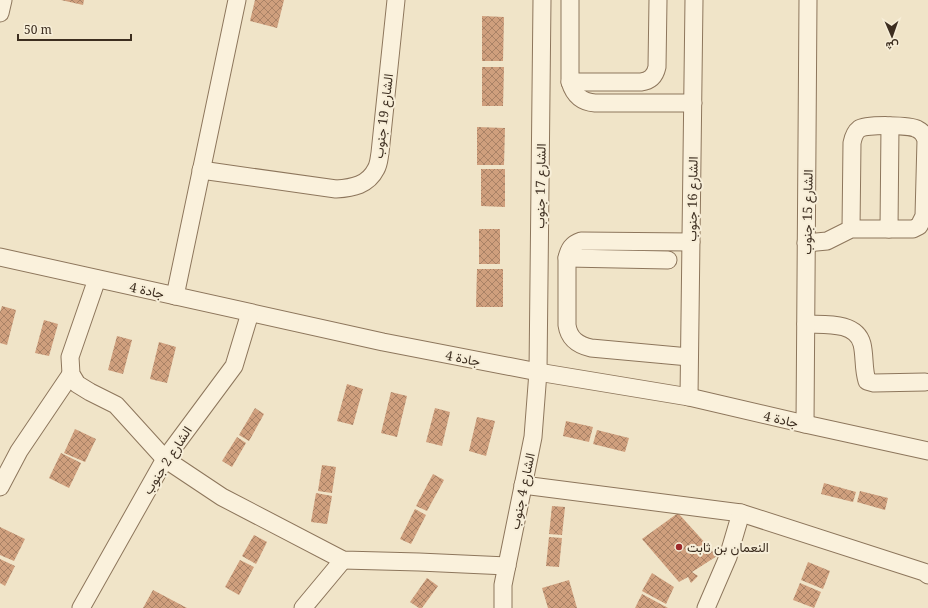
<svg xmlns="http://www.w3.org/2000/svg" width="928" height="608" viewBox="0 0 928 608" font-family="'Noto Serif',Vazirmatn,serif">
<style>
.building{fill:url(#building-cross-hatch)}
.lines{fill:none;stroke-linecap:round;stroke-linejoin:round}
.minor-casing{stroke:#8d765c;stroke-width:19}
.minor{stroke:#faf1dc;stroke-width:17}
.poi-dot{fill:#9e2a2b;stroke:#f7eed8;stroke-width:1.5}
.labels{text-anchor:middle;stroke-width:4;stroke-linejoin:round;paint-order:stroke}
.street-label{font-size:13px;fill:#3d2e20;stroke:#f7eed8}
.poi-label{font-size:13px;fill:#3d2e20;stroke:#f7eed8;text-anchor:start}
</style>
<defs>
<pattern id="building-cross-hatch" width="8" height="8" patternUnits="userSpaceOnUse"><rect width="8" height="8" fill="#cf9f7d"/><path d="M0 0l8 8M0 8l8-8" fill="none" stroke="#a98266"/></pattern>
</defs>
<rect width="100%" height="100%" fill="#f0e4c8"/>
<g class="building">
<polygon points="61,0 84,0 83,5"/>
<polygon points="255,0 284,0 277,28 250,21"/>
<polygon points="482,16 504,17 503,61 482,61"/>
<polygon points="482,67 504,67 503,106 482,106"/>
<polygon points="477,127 505,128 504,165 477,165"/>
<polygon points="481,169 505,169 505,207 481,206"/>
<rect x="479" y="229" width="21" height="35"/>
<polygon points="477,269 503,269 503,307 476,307"/>
<polygon points="2,306 16,310 7,345 0,343 0,312"/>
<polygon points="44,320 58,324 49,356 35,353"/>
<polygon points="117,336 132,340 123,374 108,370"/>
<polygon points="159,342 176,347 167,383 150,379"/>
<polygon points="347,384 363,389 353,425 337,421"/>
<polygon points="391,392 407,396 397,437 381,433"/>
<polygon points="255,408 264,414 249,441 239,435"/>
<polygon points="435,408 450,412 442,446 426,442"/>
<polygon points="477,417 495,421 486,456 469,451"/>
<polygon points="566,421 593,427 589,442 563,436"/>
<polygon points="75,429 96,439 85,462 64,453"/>
<polygon points="597,430 629,438 625,452 593,444"/>
<polygon points="237,437 246,443 232,467 222,461"/>
<polygon points="61,453 81,463 69,488 49,478"/>
<polygon points="322,465 336,467 332,493 318,491"/>
<polygon points="433,474 444,480 427,511 416,506"/>
<polygon points="824,483 856,492 853,502 821,494"/>
<polygon points="860,491 888,498 885,510 857,502"/>
<polygon points="316,493 332,496 327,524 311,522"/>
<polygon points="552,506 565,507 562,535 549,534"/>
<polygon points="415,509 426,515 411,544 400,539"/>
<polygon points="678,513 717,556 692,572 698,576 691,583 688,577 679,582 642,539"/>
<polygon points="0,527 25,539 14,561 0,555"/>
<polygon points="254,535 267,542 256,564 242,556"/>
<polygon points="549,537 562,538 559,567 546,566"/>
<polygon points="0,559 15,566 5,586 0,583"/>
<polygon points="240,560 254,567 239,595 225,587"/>
<polygon points="808,562 830,571 823,589 801,580"/>
<polygon points="652,573 674,587 666,604 642,591"/>
<polygon points="427,578 438,586 422,608 419,608 410,602"/>
<polygon points="569,580 577,608 548,608 542,588"/>
<polygon points="800,583 821,592 814,608 793,600"/>
<polygon points="153,590 187,608 143,608"/>
<polygon points="642,594 668,608 635,608"/>
</g>
<g class="lines">
<defs>
<g id="minor">
<path d="M570 0V82C574 95 581 102 595 103H693"/>
<polyline points="0,13 3,0"/>
<path d="M570 82H641C650 81 655 76 657 67L658 0"/>
<path d="M201 170 336 189C353 188 368 185 376 169 379 164 379 158 380 153L396 0"/>
<polyline points="889,229 890,126"/>
<path d="M806 243 827 241 851 229H913L919 226 924 216 926 140C924 135 923 132 917 129 910 125 866 124 859 129 855 132 853 138 852 143L851 229"/>
<polyline points="0,257 383,342 538,372 689,397 805,424 928,451"/>
<polyline points="567,258 668,260"/>
<polyline points="97,279 70,357 71,374 77,384 90,392 116,405 165,459 222,497 343,560 419,562 507,566"/>
<polyline points="175,296 237,0"/>
<path d="M806 324C824 325 856 321 862 344 865 356 863 368 867 381L874 383 925 382"/>
<path d="M689 357 591 348C578 345 569 339 567 325V258C569 249 572 244 581 241L691 242"/>
<polyline points="689,397 694,0"/>
<polyline points="805,424 808,0"/>
<polyline points="523,485 741,513 924,572 928,575"/>
<polyline points="0,487 19,451 71,374"/>
<polyline points="81,608 165,459 234,366 250,313"/>
<polyline points="303,608 343,560"/>
<polyline points="503,608 503,585 533,437 538,372 542,0"/>
<polyline points="706,608 728,557 741,513"/>
</g>
</defs>
<use href="#minor" class="minor-casing"/>
<use href="#minor" class="minor"/>
</g>
<circle class="poi-dot" cx="679" cy="547" r="4"/>
<g class="labels">
<g class="street-label">
<text transform="translate(383 116) rotate(-83)" y="5">الشارع 19 جنوب</text>
<text transform="translate(540 186) rotate(-89)" y="5">الشارع 17 جنوب</text>
<text transform="translate(692 199) rotate(-89)" y="5">الشارع 16 جنوب</text>
<text transform="translate(807 212) rotate(-89)" y="5">الشارع 15 جنوب</text>
<text transform="translate(147 290) rotate(12)" y="5">جادة 4</text>
<text transform="translate(463 358) rotate(11)" y="5">جادة 4</text>
<text transform="translate(781 419) rotate(13)" y="5">جادة 4</text>
<text transform="translate(167 460) rotate(-57)" y="5">الشارع 2 جنوب</text>
<text transform="translate(522 491) rotate(-78)" y="5">الشارع 4 جنوب</text>
</g>
<g class="poi-label">
<text x="687" y="552">النعمان بن ثابت</text>
</g>
</g>
<g transform="translate(892 36) rotate(178)" stroke="#f7eed8" stroke-width="3" paint-order="stroke">
<path d="M0-3L7 15L0 10L-7 15Z" fill="#3d2e20"/>
<text y="-6" font-size="11" font-weight="bold" text-anchor="middle" fill="#3d2e20">ش</text>
</g>
<path d="M18 34v6h113v-6" fill="none" stroke="#3d2e20" stroke-width="2"/>
<text x="24" y="34" font-size="12" fill="#3d2e20" stroke="#f7eed8" stroke-width="3" paint-order="stroke">50 m</text>
</svg>
